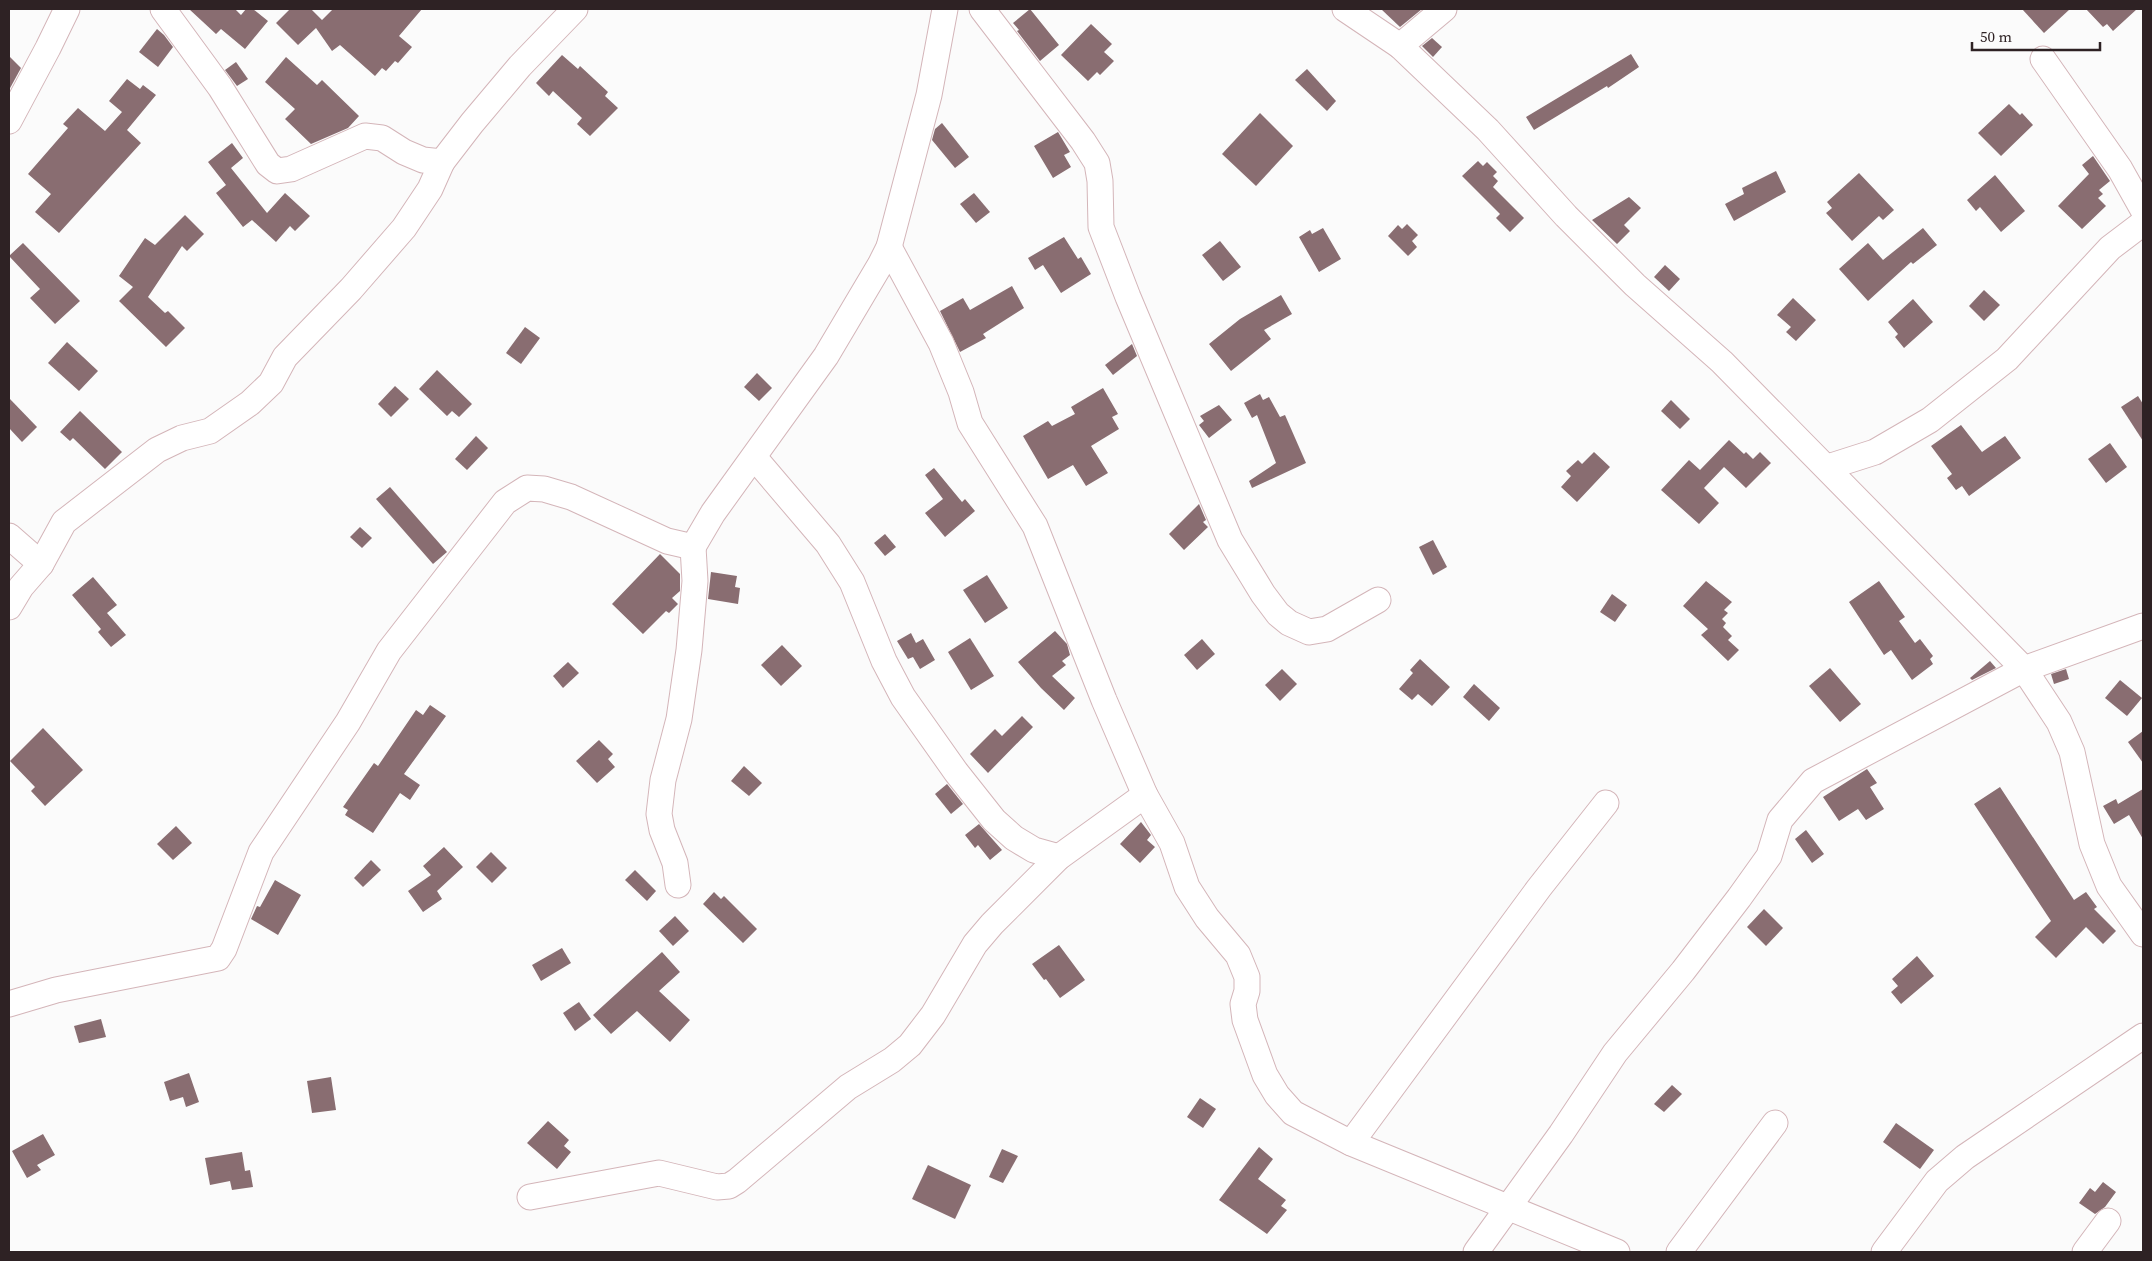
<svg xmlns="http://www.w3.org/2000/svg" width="2152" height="1261" viewBox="0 0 2152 1261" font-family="'Source Serif 4',serif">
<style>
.building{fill:#896d71}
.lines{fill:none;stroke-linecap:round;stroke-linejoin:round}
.minor-casing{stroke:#d4b5b9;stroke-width:27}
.minor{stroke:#fff;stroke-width:25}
</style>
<rect width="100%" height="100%" fill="#fbfbfb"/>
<g class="building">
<polygon points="189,9 235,9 241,15 246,9 253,9 268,21 245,49 221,29 216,34"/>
<polygon points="290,9 311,9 322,20 333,9 422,9 399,36 412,47 398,63 395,61 386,71 382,68 375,76 340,45 332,51 316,28 298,45 276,23"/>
<polygon points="1030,9 1059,45 1040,61 1017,31 1019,30 1013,23"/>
<polygon points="1381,9 1422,9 1400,27"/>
<polygon points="2022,9 2070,9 2044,33"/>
<polygon points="2086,9 2137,9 2113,31 2107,24 2103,27"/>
<polygon points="1091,24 1112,44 1104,52 1114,61 1100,75 1097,72 1088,81 1061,55"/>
<polygon points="157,29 164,35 173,47 158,67 139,52"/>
<polygon points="1432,38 1442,47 1433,57 1422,46"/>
<polygon points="1631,54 1639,67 1608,88 1607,86 1534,130 1526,117"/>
<polygon points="562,55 578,69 580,66 608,92 605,96 618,108 590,136 577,124 582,118 553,91 549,96 536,83"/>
<polygon points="9,56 21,68 9,90"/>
<polygon points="286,57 317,85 322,80 359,116 348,128 311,144 285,119 295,109 265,82"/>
<polygon points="236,62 248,79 237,86 225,70"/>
<polygon points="1307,69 1336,101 1327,111 1295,80"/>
<polygon points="127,79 140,89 143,85 156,95 127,130 141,143 59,233 35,212 51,194 28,174 68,128 63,124 78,108 105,131 122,112 109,101"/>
<polygon points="2009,104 2020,115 2022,113 2033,125 2001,156 1978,133"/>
<polygon points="1260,113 1293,146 1256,186 1222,154"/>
<polygon points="942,123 969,157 955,168 932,140 935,129"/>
<polygon points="1058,132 1070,152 1064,155 1071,167 1053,178 1034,146"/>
<polygon points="232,143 243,158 231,168 267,213 285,193 310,216 295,231 290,226 276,242 252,220 243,227 216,193 226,185 208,162"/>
<polygon points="2093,156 2110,181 2099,190 2103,194 2098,198 2106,206 2082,229 2058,206 2089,174 2082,165"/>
<polygon points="1478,161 1483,166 1487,162 1497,172 1493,176 1498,181 1493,187 1524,218 1510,232 1496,218 1500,214 1462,176"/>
<polygon points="1776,171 1786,192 1734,221 1725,204 1744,194 1742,188"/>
<polygon points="1859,173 1894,210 1883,220 1879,216 1852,241 1826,213 1832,208 1827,202"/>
<polygon points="1995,175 2025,211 2001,232 1980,207 1976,211 1967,200"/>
<polygon points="974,193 990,212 976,223 960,204"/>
<polygon points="1629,197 1641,208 1624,225 1630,231 1617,244 1592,220"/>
<polygon points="185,215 204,234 187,251 182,246 148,297 165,313 168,311 185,328 166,347 119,301 133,287 119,276 145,238 155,245"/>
<polygon points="1407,224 1418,235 1412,241 1417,247 1408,256 1388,236 1398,225 1402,229"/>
<polygon points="1323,228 1341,259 1319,272 1299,237 1310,230 1312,234"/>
<polygon points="1923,228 1937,245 1913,264 1911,262 1868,301 1839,269 1868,243 1883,260"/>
<polygon points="1064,237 1078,259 1081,257 1091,274 1061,293 1043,265 1035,270 1028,258"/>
<polygon points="1220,241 1241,267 1223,281 1202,255"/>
<polygon points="23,243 80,301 55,324 30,298 40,289 9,256"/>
<polygon points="1665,265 1680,279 1669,291 1654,277"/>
<polygon points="1012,286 1024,308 983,334 986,338 960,352 940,311 963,298 970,310"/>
<polygon points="1984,290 2000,305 1984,321 1969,306"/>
<polygon points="1281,295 1292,314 1264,330 1271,339 1231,371 1209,344 1240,319"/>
<polygon points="1793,298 1816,320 1796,341 1786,332 1791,327 1777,315"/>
<polygon points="1913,299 1933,322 1904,348 1895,337 1898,334 1888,322"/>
<polygon points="525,327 540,338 521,364 506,353"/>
<polygon points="67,342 98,371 79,391 48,363"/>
<polygon points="1132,344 1137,356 1113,375 1105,365"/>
<polygon points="437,370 472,404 459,417 452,411 447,416 419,389"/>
<polygon points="757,373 772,388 759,401 744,387"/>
<polygon points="395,386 409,399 391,417 378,404"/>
<polygon points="1103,388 1118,414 1112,417 1119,429 1091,446 1108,473 1086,486 1073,465 1048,479 1023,436 1048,421 1052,426 1075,414 1071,407"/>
<polygon points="1260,394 1263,400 1269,397 1280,417 1285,415 1306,463 1252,488 1249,481 1276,463 1257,415 1252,418 1244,403"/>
<polygon points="2138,396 2143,404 2143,441 2121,407"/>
<polygon points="9,398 37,427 22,442 9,428"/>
<polygon points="1671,400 1690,419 1680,429 1661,411"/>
<polygon points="1219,405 1232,420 1209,438 1199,425 1204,421 1200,416"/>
<polygon points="80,411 122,452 105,469 73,438 70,441 60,432"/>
<polygon points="1961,425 1982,452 2005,436 2021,458 1969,496 1962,486 1956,490 1947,478 1952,474 1931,446"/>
<polygon points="476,436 488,448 467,470 455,459"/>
<polygon points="1729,440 1744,454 1746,452 1753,459 1760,452 1771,463 1746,488 1724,467 1704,488 1719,503 1699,524 1661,490 1689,460 1700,470"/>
<polygon points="2110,443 2127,467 2106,483 2088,459"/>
<polygon points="1594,452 1610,467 1577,502 1561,487 1571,476 1566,471 1578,460 1582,464"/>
<polygon points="934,468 962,502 965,499 975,511 945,537 925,513 943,499 925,475"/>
<polygon points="390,487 447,552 433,564 376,499"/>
<polygon points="1199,504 1206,520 1203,522 1208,527 1184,550 1169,534"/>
<polygon points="360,527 372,538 362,548 350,537"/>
<polygon points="885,534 896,547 885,556 874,543"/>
<polygon points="1433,540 1447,567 1433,575 1419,547"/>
<polygon points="660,554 680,574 680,591 672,598 678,604 669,613 666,611 643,634 612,604"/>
<polygon points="711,572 737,576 735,587 740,588 738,604 708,599"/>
<polygon points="987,575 1008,608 985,623 963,590"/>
<polygon points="93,577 117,605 107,613 126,635 111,647 98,632 101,629 72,595"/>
<polygon points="1706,581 1732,602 1724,610 1728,613 1722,619 1726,623 1723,627 1732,636 1728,640 1739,650 1728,661 1701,635 1708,629 1683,606"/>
<polygon points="1879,581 1905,617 1899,621 1915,643 1920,639 1933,656 1930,659 1933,664 1912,680 1891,650 1884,655 1849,602"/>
<polygon points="1612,594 1627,605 1615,622 1600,612"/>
<polygon points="1055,631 1067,644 1070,655 1062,661 1066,665 1052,676 1075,698 1064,710 1041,688 1018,662"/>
<polygon points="911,633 916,643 923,639 935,660 920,669 913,657 908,659 897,641"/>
<polygon points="970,638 994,676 971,690 948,652"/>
<polygon points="1202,639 1215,654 1197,670 1184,655"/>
<polygon points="782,645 802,666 781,686 761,665"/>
<polygon points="1420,659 1450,687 1432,706 1418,694 1412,700 1399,689 1413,673 1410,670"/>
<polygon points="1990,661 1996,668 1972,680 1970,678"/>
<polygon points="568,662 579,673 563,688 553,676"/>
<polygon points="1830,668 1861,704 1840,722 1809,686"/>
<polygon points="1282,669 1297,684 1280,701 1265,685"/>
<polygon points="2066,669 2069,679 2054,684 2051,674"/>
<polygon points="2120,680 2142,698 2127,716 2105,698"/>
<polygon points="1474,684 1500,708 1489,721 1463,697"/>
<polygon points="430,705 446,716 404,774 420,785 410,800 400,793 373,833 345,815 348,810 343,807 374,763 378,766 416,710 423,715"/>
<polygon points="1022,716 1033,727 988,773 970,754 995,729 1002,736"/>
<polygon points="43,728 83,770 45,806 31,791 35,787 10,761"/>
<polygon points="2143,731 2143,763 2128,742"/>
<polygon points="599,740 613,754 608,759 615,767 597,783 576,761"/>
<polygon points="744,766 762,783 749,796 731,781"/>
<polygon points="1867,769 1877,783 1870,787 1884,809 1866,820 1858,809 1839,821 1823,797"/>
<polygon points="947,784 963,804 951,814 935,794"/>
<polygon points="2000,787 2074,900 2086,892 2097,907 2094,909 2116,931 2103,944 2086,927 2056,958 2035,937 2051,921 1974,804"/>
<polygon points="2143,789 2143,839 2129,815 2114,824 2103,806 2116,799 2118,804"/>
<polygon points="1141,822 1151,835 1147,840 1155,847 1140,863 1120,844"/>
<polygon points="979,824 1002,850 990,860 978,845 975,848 965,835"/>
<polygon points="176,826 192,843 173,860 157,844"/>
<polygon points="1806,830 1824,854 1812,863 1795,839"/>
<polygon points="444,847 463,867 437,891 442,899 423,912 408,891 431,875 423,866"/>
<polygon points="491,852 507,868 492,883 476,867"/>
<polygon points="371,860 381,870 363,887 354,878"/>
<polygon points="635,870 656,891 647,901 625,880"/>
<polygon points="275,880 301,895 278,935 251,919 257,906 260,907"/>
<polygon points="714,892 721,899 724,896 757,929 743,943 703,904"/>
<polygon points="1764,909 1783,928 1766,946 1747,927"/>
<polygon points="675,916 689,931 673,946 659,931"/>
<polygon points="1059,945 1085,980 1060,998 1046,979 1044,980 1032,964"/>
<polygon points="562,948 571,963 541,981 532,965"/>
<polygon points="662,952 680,972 659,991 690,1020 670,1042 637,1011 611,1034 593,1015"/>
<polygon points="1917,956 1934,976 1901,1004 1891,992 1898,986 1892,979"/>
<polygon points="579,1002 591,1019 575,1031 563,1013"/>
<polygon points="101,1019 106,1037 79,1043 74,1026"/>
<polygon points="189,1073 199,1102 186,1107 183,1097 170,1101 164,1082"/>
<polygon points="331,1077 336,1110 312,1113 307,1081"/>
<polygon points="1672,1085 1682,1094 1664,1112 1654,1104"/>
<polygon points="1200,1098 1216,1109 1203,1128 1187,1117"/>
<polygon points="548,1121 569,1140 564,1146 571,1152 557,1169 527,1143"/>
<polygon points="1896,1123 1934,1150 1920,1169 1883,1142"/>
<polygon points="43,1134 55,1155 37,1165 41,1170 27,1178 12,1151"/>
<polygon points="1259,1147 1273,1159 1258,1179 1286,1200 1281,1206 1287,1210 1267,1234 1219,1200"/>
<polygon points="1002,1149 1018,1156 1003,1183 989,1177"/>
<polygon points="242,1152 245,1171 250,1170 253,1187 232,1190 230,1181 210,1185 205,1158"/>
<polygon points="928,1165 971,1185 955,1219 912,1199"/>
<polygon points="2103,1182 2116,1192 2105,1207 2095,1214 2079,1203 2090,1188 2095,1192"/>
</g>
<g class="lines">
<defs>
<g id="minor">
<polyline points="163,9 220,87 268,164 277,171 291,169 365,136 382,138 404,152 423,160 442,162"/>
<polyline points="982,9 1083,141 1097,163 1100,181 1101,227 1128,297 1230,540 1263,594 1278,614 1289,623 1309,632 1327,629 1378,600"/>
<polyline points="1345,9 1400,46 1488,130 1566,216 1635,285 1722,362 2024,669 2059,722 2072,752 2092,844 2109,886 2143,934"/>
<polyline points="1400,46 1444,9"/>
<polyline points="2043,59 2120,169 2143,210"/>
<polyline points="9,121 48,48 67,9"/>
<polyline points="889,247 941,343 961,392 970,423 1035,526 1104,700 1145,795 1172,843 1187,887 1207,918 1238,955 1247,977 1247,991 1243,1004 1245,1020 1265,1075 1277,1095 1293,1113 1351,1143 1617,1252"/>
<polyline points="754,457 828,544 852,582 884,661 903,697 956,772 994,820 1014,838 1034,850 1059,857"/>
<polyline points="1828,467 1875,452 1930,420 2007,359 2110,248 2143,223"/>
<polyline points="9,536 41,564"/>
<polyline points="9,607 21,587 41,564 64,522 157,450 182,438 210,431 250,403 271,383 285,357 351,289 404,228 430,189 442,162 472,123 520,66 575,9"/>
<polyline points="678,885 675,863 662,830 659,814 663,780 679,719 689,650 695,581 693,547"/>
<polyline points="9,1004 56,990 218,958 224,949 261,852 348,722 389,651 505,502 527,488 544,489 571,497 667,541 693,547 713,513 826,356 880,265 889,247 929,95 945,9"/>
<polyline points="1351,1143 1539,888 1606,803"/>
<polyline points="530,1197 659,1173 717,1187 729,1186 737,1181 848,1087 892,1060 910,1045 933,1015 975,944 992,924 1059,857 1145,795"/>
<polyline points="1476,1252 1561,1134 1615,1053 1683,971 1739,898 1769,856 1780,820 1813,781 2024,669 2143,626"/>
<polyline points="1679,1252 1775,1123"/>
<polyline points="1884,1252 1937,1181 1965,1157 2143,1036"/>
<polyline points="2085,1252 2108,1221"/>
</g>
</defs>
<use href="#minor" class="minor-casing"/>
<use href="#minor" class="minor"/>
</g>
<rect width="2152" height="1261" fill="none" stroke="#2e2224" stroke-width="20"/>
<path d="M1972 42v8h128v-8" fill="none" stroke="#2e2224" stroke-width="2.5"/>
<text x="1980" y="42" font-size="15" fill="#2e2224" stroke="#fbfbfb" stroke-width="4" paint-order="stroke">50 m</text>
</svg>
